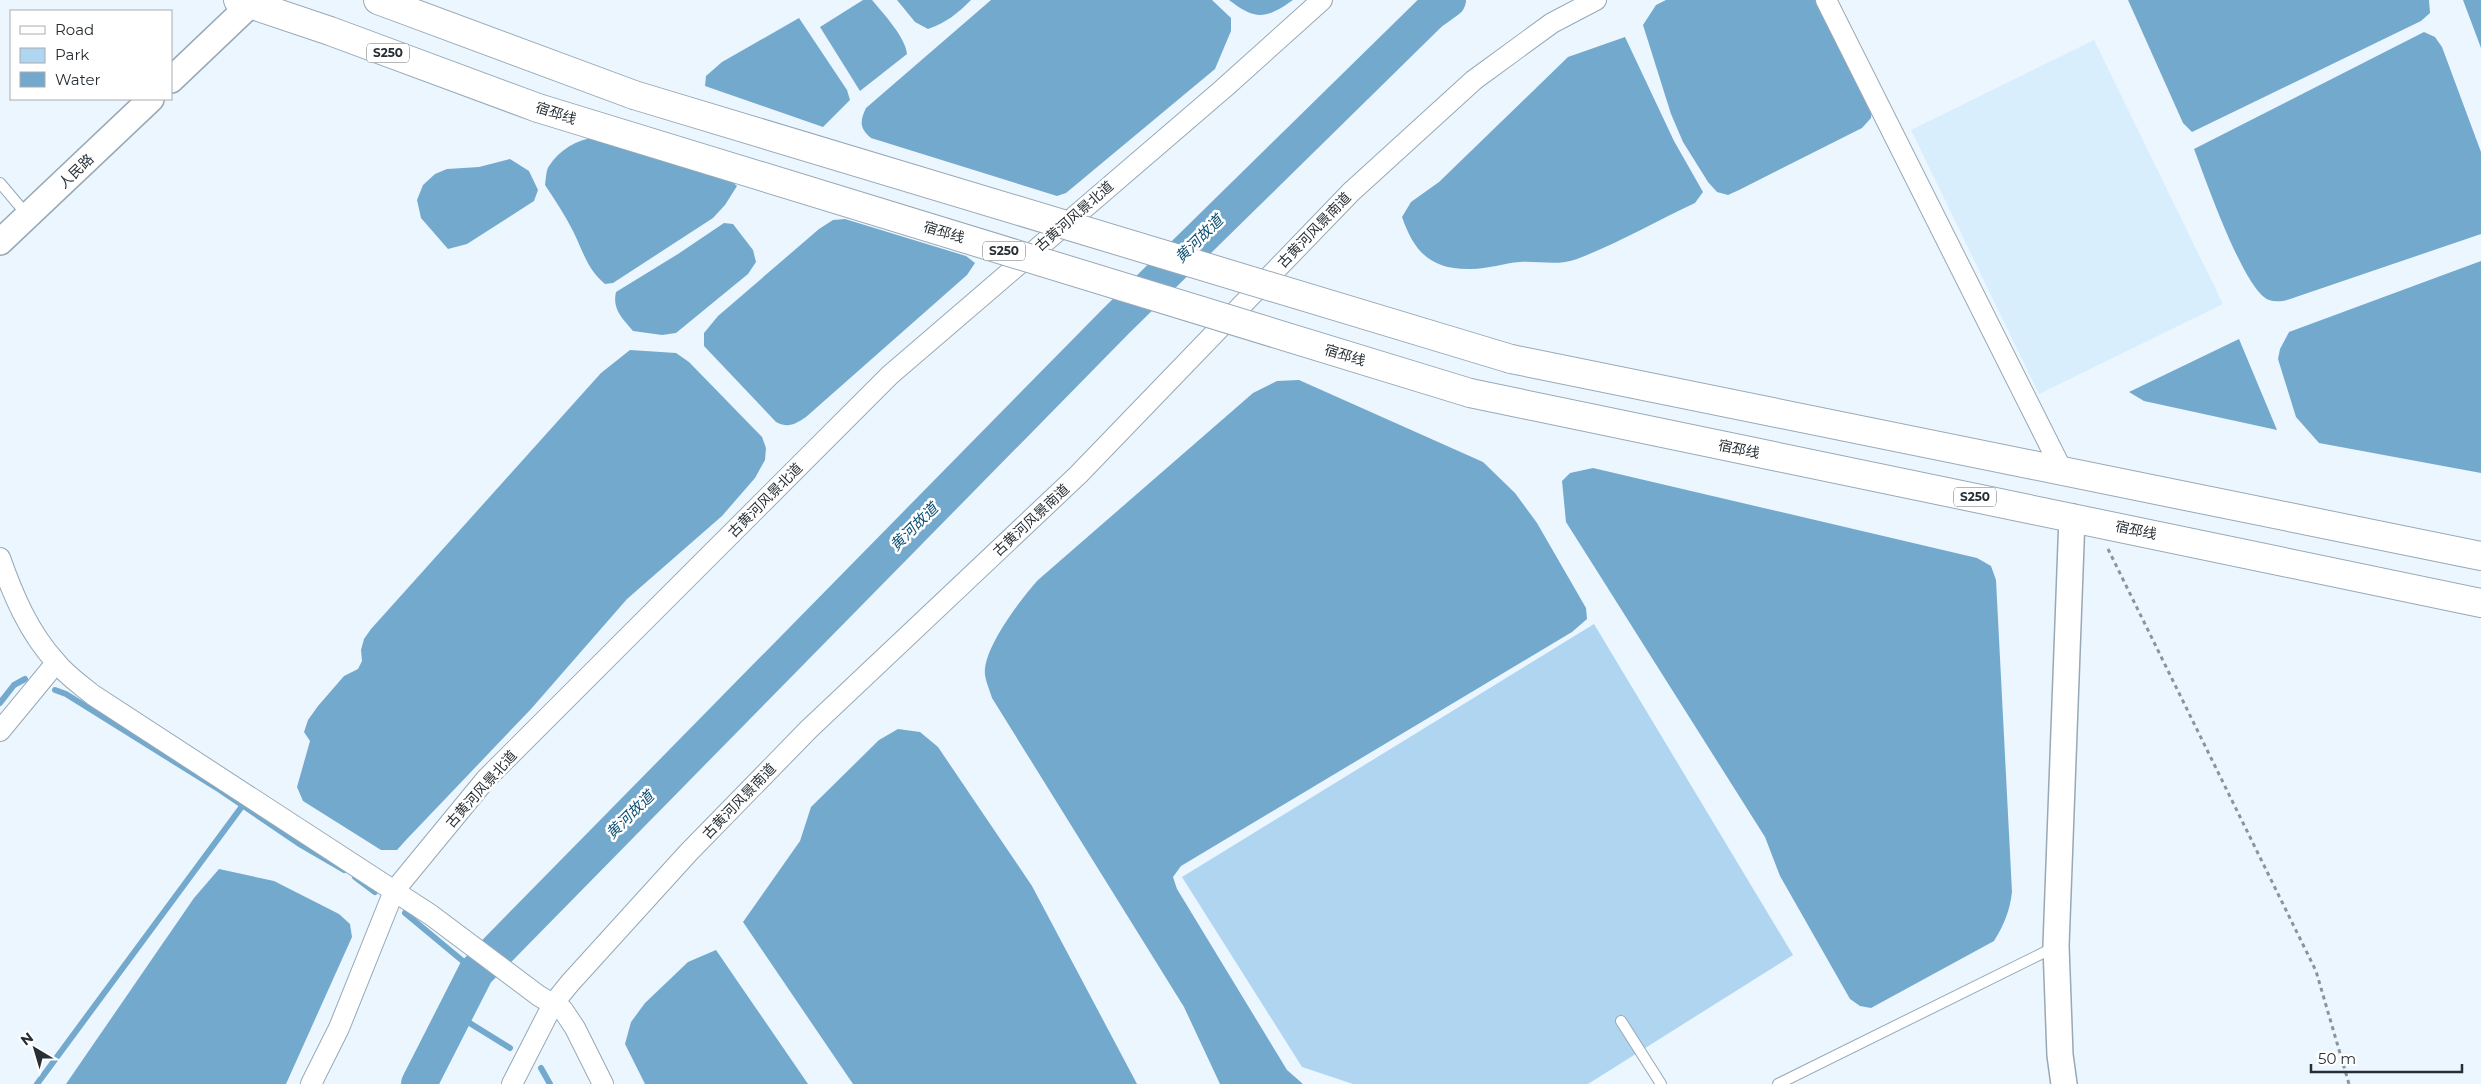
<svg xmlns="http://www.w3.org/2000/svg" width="2481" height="1084" viewBox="0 0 2481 1084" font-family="Montserrat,'Noto Sans SC',sans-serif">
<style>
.built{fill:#d9eefd}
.green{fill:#afd5f1}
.water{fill:#74a9ce}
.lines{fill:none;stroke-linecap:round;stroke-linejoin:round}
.stream{stroke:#74a9ce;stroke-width:6}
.river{stroke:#74a9ce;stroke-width:36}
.service-casing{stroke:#97a9b6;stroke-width:12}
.minor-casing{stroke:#97a9b6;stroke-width:22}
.tertiary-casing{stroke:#97a9b6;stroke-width:28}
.primary-casing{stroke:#97a9b6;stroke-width:30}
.path{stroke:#8b949b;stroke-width:3;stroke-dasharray:4 4;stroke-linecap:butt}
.service{stroke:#fff;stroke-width:10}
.minor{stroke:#fff;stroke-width:20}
.tertiary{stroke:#fff;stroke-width:25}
.primary{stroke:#fff;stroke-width:28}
.primary-bridge-casing{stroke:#97a9b6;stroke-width:30;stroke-linecap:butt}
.primary-bridge{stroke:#fff;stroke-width:28}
.labels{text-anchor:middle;stroke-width:5;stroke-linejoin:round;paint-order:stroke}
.shield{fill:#fff;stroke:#686d71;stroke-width:1}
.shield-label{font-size:12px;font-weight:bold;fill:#282f34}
.street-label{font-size:14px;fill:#282f34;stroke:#fff}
.water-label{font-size:15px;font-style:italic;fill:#0d4e72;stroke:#fff}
</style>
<rect width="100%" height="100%" fill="#ebf6ff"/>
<polygon class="built" points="2094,40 2223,304 2039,394 1911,130"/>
<polygon class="green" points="1594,624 1793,955 1588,1084 1353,1084 1302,1067 1182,877"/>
<g class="water">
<path d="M863 0H872C883 13 906 38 907 54L860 91 820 27Z"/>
<path d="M897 0H971C958 13 946 23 928 29L915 22Z"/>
<path d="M991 0H1212L1231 18V31L1215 69 1066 193 1057 196 871 138C859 128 860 121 866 108Z"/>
<path d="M1229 0H1293C1266 19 1256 21 1229 0Z"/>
<polygon points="1666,0 1817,0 1872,108 1871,118 1862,128 1739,190 1728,195 1717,192 1708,182 1683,142 1671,114 1643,25 1656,5"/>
<polygon points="2128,0 2429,0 2430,13 2421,21 2192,132 2183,123"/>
<polygon points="2463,0 2481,0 2481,48"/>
<polygon points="799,18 847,90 850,100 823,127 705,86 706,76 722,62"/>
<path d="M2424 32 2435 37 2442 47 2481 152V234L2296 297C2288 300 2278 303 2269 300 2244 291 2205 178 2194 149Z"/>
<path d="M1625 37 1674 141 1703 192 1695 203C1656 221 1617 244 1577 259 1559 266 1539 261 1520 262 1504 263 1488 269 1471 269 1431 270 1414 252 1402 217L1411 202 1439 182 1568 57Z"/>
<path d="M595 137 729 179 737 186 725 205 713 218 613 283 605 284C587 269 583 251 573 231 565 215 555 200 545 185 546 179 546 170 549 166 560 149 577 140 595 137Z"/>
<polygon points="510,159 529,171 538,190 534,201 467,244 448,249 421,218 417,200 423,185 435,174 447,169 479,167"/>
<path d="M845 219 966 256 975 263 967 275 806 417C794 425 788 428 776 422L704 346V333L718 316 819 229 833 220Z"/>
<path d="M724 223 733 224 753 250 756 262 748 274 676 333 662 335 633 331C622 318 612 309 616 292L678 254Z"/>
<polygon points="2481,261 2481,473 2319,443 2296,417 2278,359 2280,349 2289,332"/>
<polygon points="2239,339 2277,430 2144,401 2129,392"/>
<polygon points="630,350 676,353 689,362 762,437 766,448 765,460 755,478 722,516 627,599 531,709 406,840 397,850 381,850 303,801 297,787 310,741 304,732 308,720 318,706 344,676 358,669 362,661 361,650 364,639 371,629 601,373"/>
<path d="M1299 380 1483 462 1515 493 1537 523 1586 608 1587 619 1572 632 1181 866 1173 877 1177 889 1287 1070 1303 1084H1220L1184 1007 992 698C990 691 986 682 985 675 982 649 1021 599 1038 580L1253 393 1277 381Z"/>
<path d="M1593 468 1977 558 1991 566 1996 580 2012 892C2010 910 2004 925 1994 941L1871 1008 1860 1006 1850 999 1780 876 1765 837 1566 522 1562 481 1570 473Z"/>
<polygon points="898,729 920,732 938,747 1032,886 1137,1084 853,1084 743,922 800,841 811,807 879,740"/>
<polygon points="219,869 274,881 339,914 350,924 352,937 286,1084 66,1084 194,898"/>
<polygon points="716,950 808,1084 645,1084 625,1044 631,1022 645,1003 688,962"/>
</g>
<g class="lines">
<g class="stream">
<polyline points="55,690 66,694 220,790 301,845 344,870"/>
<polyline points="0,703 14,685 25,679"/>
<polyline points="355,877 375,892"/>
<polyline points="405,913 476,972"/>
<polyline points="455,1014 510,1048"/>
<polyline points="541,1068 550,1084"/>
<polyline points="37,1084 243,805"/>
</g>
<polyline class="river" points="419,1084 476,972 1116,321 1430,13 1448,0"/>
<defs>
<g id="service">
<polyline points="0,183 28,216"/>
<polyline points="1621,1021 1661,1084"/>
<polyline points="1778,1084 2055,947"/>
</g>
<g id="minor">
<polyline points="1826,0 2063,472"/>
<path d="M0 558C13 595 29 633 56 662 66 675 81 685 93 695L431 915 539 996 563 1010 575 1028 603 1084"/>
<polyline points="0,731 56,663"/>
<polyline points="311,1084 339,1028 394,891 486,779 890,375 1223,89 1322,0"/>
<polyline points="512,1084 553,1004 570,983 688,853 809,729 1078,475 1351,192 1474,80 1552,23 1596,0"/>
</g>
<g id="tertiary">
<polyline points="171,80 255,0"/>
<polyline points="0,242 151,99"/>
<polyline points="2064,1084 2060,1055 2056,946 2072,517"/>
</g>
<g id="primary">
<polyline points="238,0 330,31 538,108"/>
<polyline points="378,0 634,95"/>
<polyline points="1511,359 2481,556"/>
<polyline points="1470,393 2481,603"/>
</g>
</defs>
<use href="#service" class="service-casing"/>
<use href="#minor" class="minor-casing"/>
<use href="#tertiary" class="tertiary-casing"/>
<use href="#primary" class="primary-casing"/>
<polyline class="path" points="2108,549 2316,971 2349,1084"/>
<use href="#service" class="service"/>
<use href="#minor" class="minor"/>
<use href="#tertiary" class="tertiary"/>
<use href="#primary" class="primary"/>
<defs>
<g id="primary-bridge">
<polyline points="634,95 1511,359"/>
<polyline points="538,108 1470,393"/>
</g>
</defs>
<use href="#primary-bridge" class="primary-bridge-casing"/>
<use href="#primary-bridge" class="primary-bridge"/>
</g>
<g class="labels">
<g class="shield">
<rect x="367" y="43.5" width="42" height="19" rx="4"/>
<rect x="983" y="241.5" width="42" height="19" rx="4"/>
<rect x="1954" y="487.5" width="42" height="19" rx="4"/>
</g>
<g class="shield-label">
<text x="388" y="57">S250</text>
<text x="1004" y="255">S250</text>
<text x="1975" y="501">S250</text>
</g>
<g class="street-label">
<text transform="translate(556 113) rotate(18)" y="5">宿邳线</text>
<text transform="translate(76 171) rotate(-44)" y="5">人民路</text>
<text transform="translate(1074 216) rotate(-41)" y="5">古黄河风景北道</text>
<text transform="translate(1314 230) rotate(-46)" y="5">古黄河风景南道</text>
<text transform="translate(944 232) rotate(17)" y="5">宿邳线</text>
<text transform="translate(1345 355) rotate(17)" y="5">宿邳线</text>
<text transform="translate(1739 449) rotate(12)" y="5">宿邳线</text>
<text transform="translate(765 500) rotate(-45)" y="5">古黄河风景北道</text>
<text transform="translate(1031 520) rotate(-43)" y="5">古黄河风景南道</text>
<text transform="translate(2136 530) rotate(12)" y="5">宿邳线</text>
<text transform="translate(481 789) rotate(-48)" y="5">古黄河风景北道</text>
<text transform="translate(739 801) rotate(-46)" y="5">古黄河风景南道</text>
</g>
<g class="water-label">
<text transform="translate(1199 239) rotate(-45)" y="5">黄河故道</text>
<text transform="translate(914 527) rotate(-45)" y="5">黄河故道</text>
<text transform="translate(630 815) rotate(-45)" y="5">黄河故道</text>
</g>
</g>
<rect x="10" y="10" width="162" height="90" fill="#ffffff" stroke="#a9acae"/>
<rect x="20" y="26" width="25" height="8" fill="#ffffff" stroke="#a9acae"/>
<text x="55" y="35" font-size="15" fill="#282f34">Road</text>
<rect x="20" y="48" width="25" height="15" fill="#afd5f1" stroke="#a9acae"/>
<text x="55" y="60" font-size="15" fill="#282f34">Park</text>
<rect x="20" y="72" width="25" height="15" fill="#74a9ce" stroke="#a9acae"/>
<text x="55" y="85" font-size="15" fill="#282f34">Water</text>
<g transform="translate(35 1049) rotate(322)" stroke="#ffffff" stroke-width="4" paint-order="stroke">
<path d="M0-4L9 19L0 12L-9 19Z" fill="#282f34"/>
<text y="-8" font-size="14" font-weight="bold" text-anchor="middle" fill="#282f34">N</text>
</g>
<path d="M2311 1064v8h151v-8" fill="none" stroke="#282f34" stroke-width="2.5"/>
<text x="2318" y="1064" font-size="15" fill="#282f34" stroke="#ffffff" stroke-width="4" paint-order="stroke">50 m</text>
</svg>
